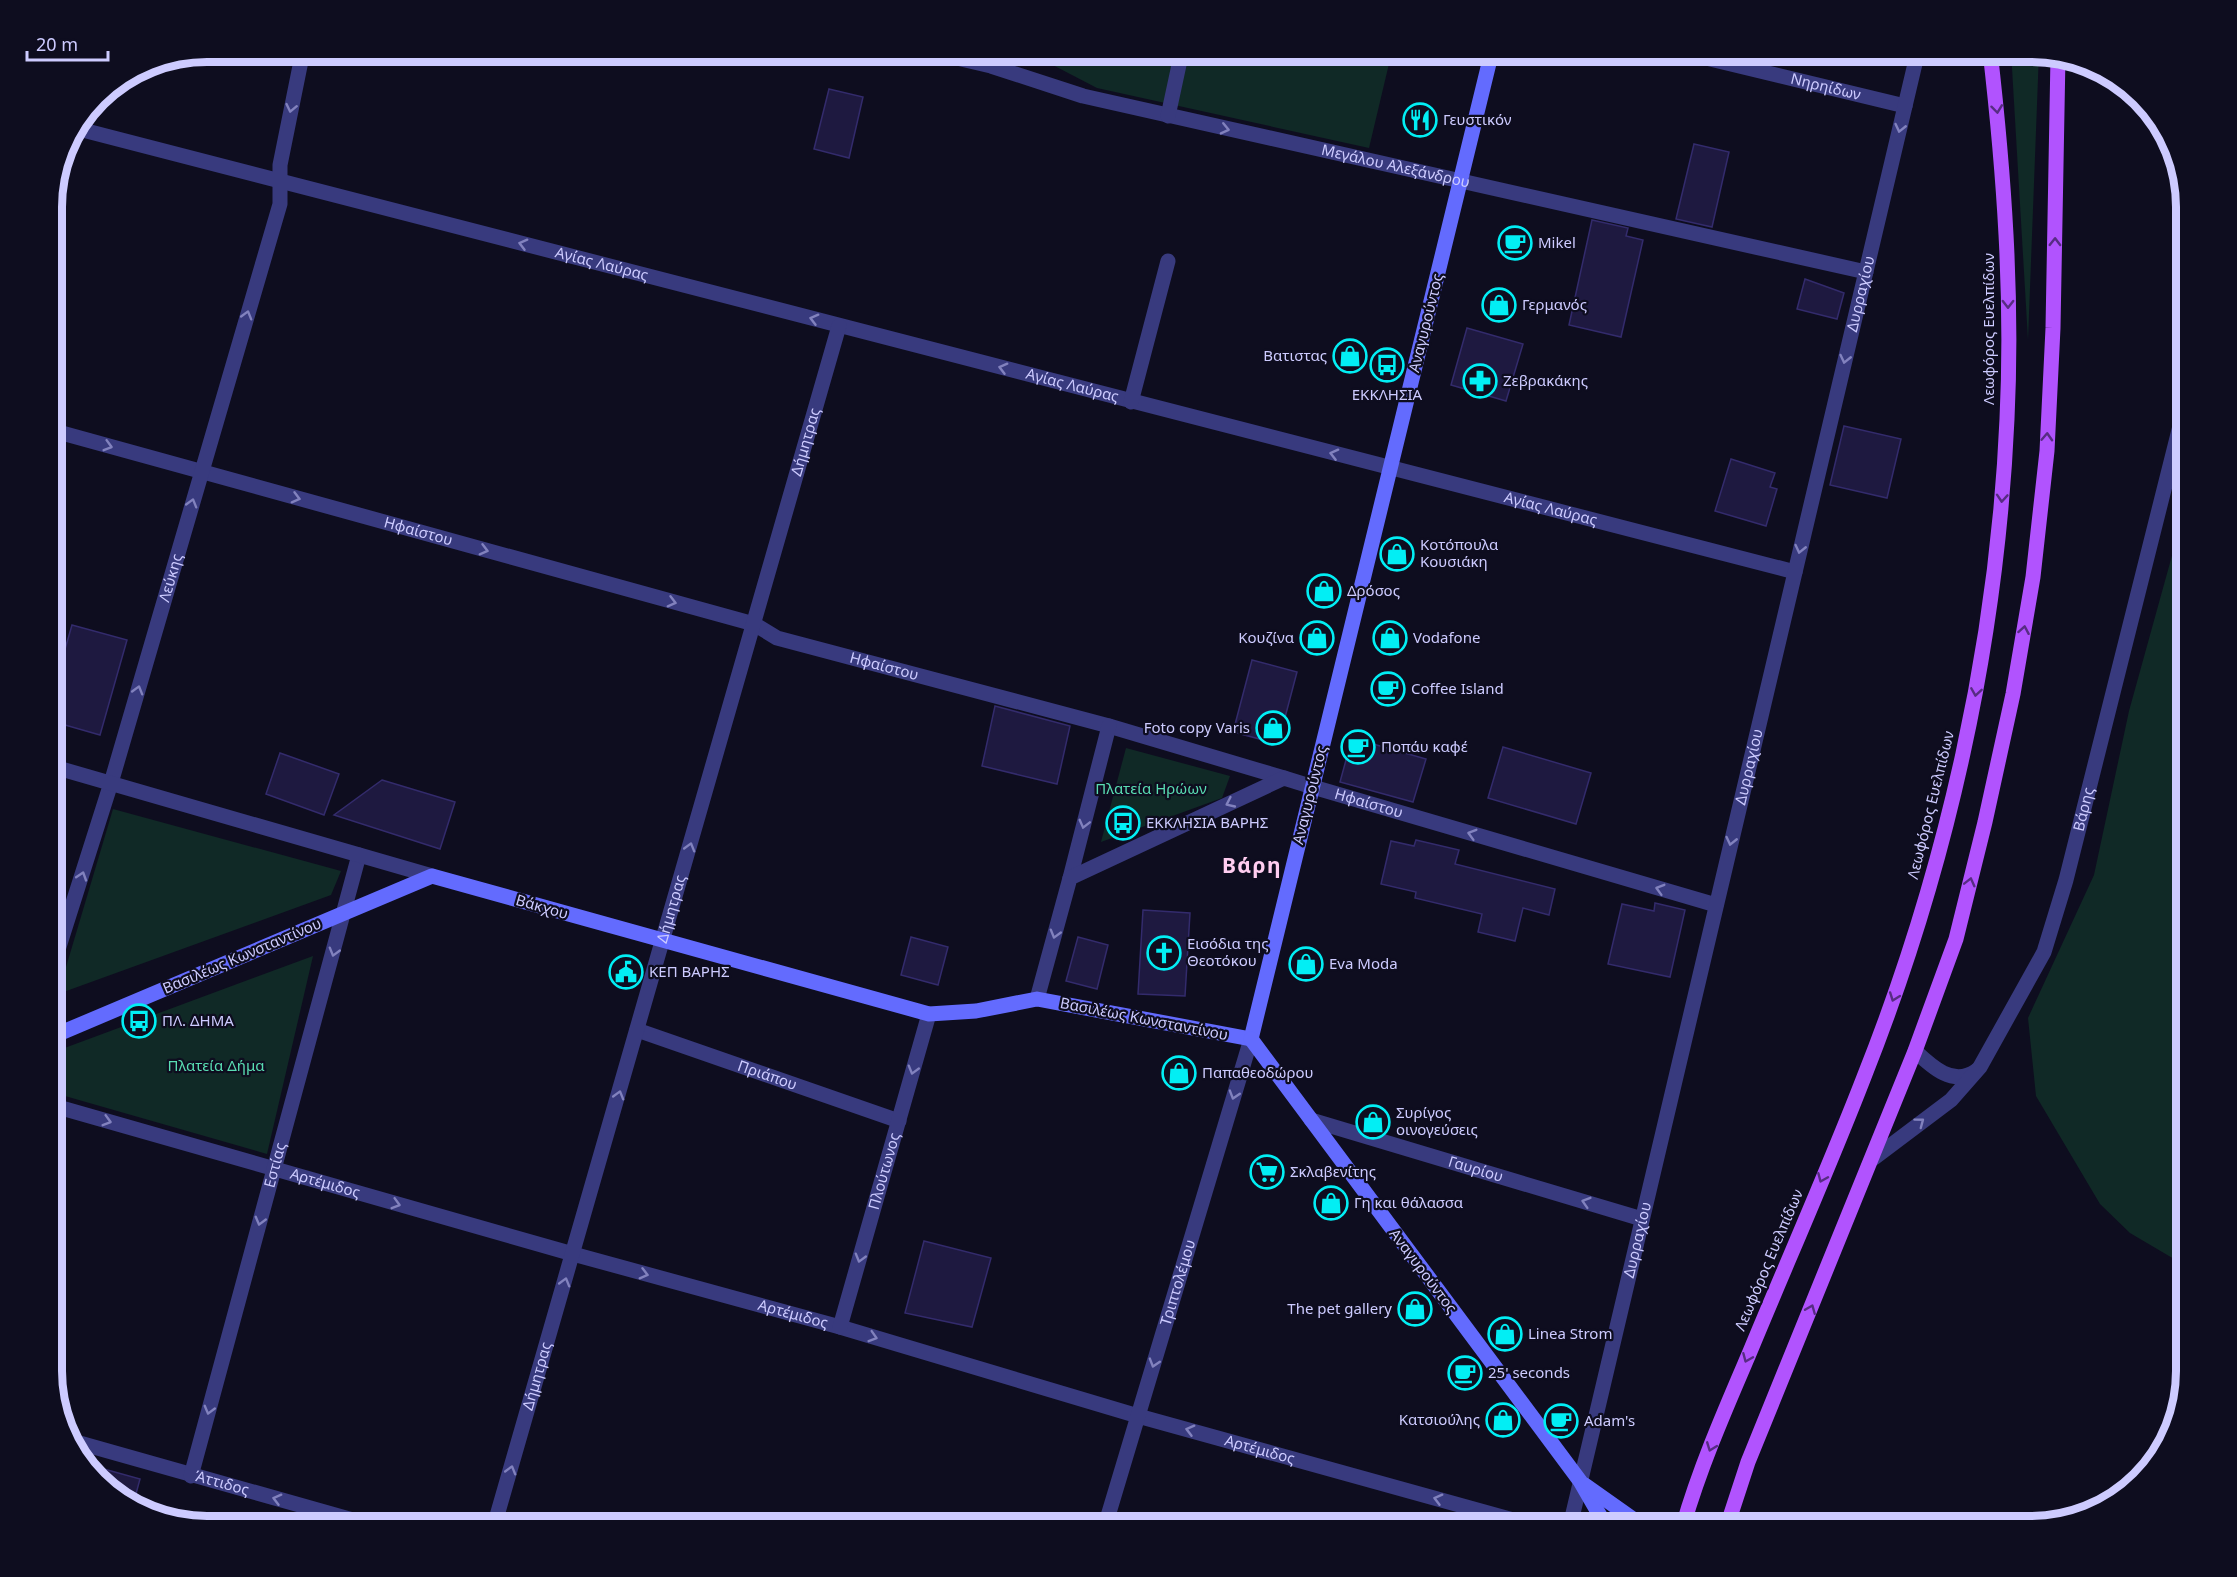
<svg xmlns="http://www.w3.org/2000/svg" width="2237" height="1577" viewBox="0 0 2237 1577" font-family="'Noto Sans',sans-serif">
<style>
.green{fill:#102926}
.building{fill:#1e1940;stroke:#332b6c;stroke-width:1.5}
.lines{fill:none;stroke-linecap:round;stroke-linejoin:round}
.minor{stroke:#383a7e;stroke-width:15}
.tertiary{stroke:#383a7e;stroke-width:15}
.secondary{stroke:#636bfe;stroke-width:15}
.primary{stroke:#b153fe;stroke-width:15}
.oneway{stroke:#8282be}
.oneway2{stroke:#572c83}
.labels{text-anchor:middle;stroke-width:4.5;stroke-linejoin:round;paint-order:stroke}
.street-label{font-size:15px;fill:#cdcbff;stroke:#0e0d1f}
.poi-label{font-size:15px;fill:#cdcbff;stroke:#0e0d1f;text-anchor:start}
.park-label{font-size:15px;fill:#59ddb2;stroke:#0e0d1f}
.district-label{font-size:21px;font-weight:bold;letter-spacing:1.5px;fill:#ffcdf0;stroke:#0e0d1f}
.rim{fill:none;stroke:#cdcbff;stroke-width:8}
</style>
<rect width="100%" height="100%" fill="#0e0d1f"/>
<g class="green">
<polygon points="1034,51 1392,51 1369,148 1097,88 1047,62"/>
<polygon points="2011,51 2039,52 2028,340"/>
<polygon points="2186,505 2186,1266 2130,1233 2100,1204 2036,1096 2028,1018 2094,875 2129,711"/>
<polygon points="1126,748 1230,776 1222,798 1101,842"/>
<polygon points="113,809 341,871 331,895 58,994"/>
<polygon points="313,956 267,1154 51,1092 51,1053"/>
</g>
<g class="building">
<polygon points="829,89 863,97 849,158 814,149"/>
<polygon points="1694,144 1729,152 1712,227 1676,219"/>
<polygon points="1592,220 1628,228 1626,236 1643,240 1621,337 1569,325"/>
<polygon points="1805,279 1844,293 1837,319 1797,309"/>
<polygon points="1467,328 1523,344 1506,401 1451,385"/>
<polygon points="1844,426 1901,439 1887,498 1830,485"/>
<polygon points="1731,459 1775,473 1770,487 1777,489 1766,526 1715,511"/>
<polygon points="72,625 127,640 100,735 51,721 65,671 59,670"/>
<polygon points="1252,660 1297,672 1278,744 1233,732"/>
<polygon points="995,706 1070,726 1057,784 982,766"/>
<polygon points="1352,738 1426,759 1413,802 1340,782"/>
<polygon points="1503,747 1591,773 1576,824 1488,798"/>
<polygon points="280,753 339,774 324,815 266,794"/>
<polygon points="382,780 455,802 440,849 334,815"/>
<polygon points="1416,840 1459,850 1455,864 1555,889 1549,915 1523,908 1515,941 1478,932 1482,914 1415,898 1416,892 1381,884 1391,841 1414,846"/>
<polygon points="1655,903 1685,910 1670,977 1608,964 1622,904 1654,911"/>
<polygon points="1143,910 1190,913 1185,996 1138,994"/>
<polygon points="911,937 948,947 938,985 901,975"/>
<polygon points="1078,937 1108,945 1097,989 1066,981"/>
<polygon points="924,1241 991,1258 972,1327 905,1313"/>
<polygon points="86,1464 140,1479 133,1505 112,1494"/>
</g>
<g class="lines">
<g class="minor">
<path id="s1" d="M927 51 991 66 1083 96 1866 272"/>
<path id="s2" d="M1677 51 1905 106"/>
<polyline points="1168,116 1182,51"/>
<path id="s3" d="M75 128 1795 572"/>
<polyline points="1131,402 1168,261"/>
<path id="s4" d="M51 430 754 624 777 638 1109 726 1284 778"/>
<path id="s5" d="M1313 787 1716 905"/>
<polyline points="1070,878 1109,726"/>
<path id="s6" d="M51 972 111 783 280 204V165L303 51"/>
<path id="s7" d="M637 1030 899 1121"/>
<path d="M1915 1051C1932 1067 1953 1087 1976 1071"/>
<path id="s8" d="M51 1105 573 1254 840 1327 1138 1416 1535 1526"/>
<path id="s9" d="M1311 1120 1642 1219"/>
<path id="s10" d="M1874 1158 1951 1100 1980 1067 2044 952 2066 880 2186 402"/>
<path id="s11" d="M840 1327 929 1014"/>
<path id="s12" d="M69 1440 374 1526"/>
<path id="s13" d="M191 1476 359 855"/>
<path id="s14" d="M494 1526 839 326"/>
<path id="s15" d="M1570 1526 1918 51"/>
</g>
<g class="tertiary">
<polyline points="51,766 432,876"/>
<polyline points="1037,999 1070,878 1284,778 1313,787"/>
<path id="s16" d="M1105 1526 1251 1039"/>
</g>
<g class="secondary">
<polyline points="51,1037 432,876 929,1014 976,1011 1037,999 1251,1039"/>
<polyline points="1251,1039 1492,51"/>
<polyline points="1251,1039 1580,1481 1606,1526"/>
<polyline points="1585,1485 1643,1526"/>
</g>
<g class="primary">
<path d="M1683 1526C1700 1467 1725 1410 1749 1354 1787 1262 1828 1170 1864 1077 1947 868 1997 644 2007 419 2013 296 2004 173 1990 51"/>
<polyline points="1727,1526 1748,1462 1915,1051 1956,939 1985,822 2013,694 2033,577 2047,451 2053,328 2058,56"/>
</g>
</g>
<defs><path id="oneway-chevron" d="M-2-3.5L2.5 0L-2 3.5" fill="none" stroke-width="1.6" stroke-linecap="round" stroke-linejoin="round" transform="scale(1.5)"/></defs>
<g class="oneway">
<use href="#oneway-chevron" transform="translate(291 108) rotate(102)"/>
<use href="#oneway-chevron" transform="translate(1900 128) rotate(103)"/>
<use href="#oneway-chevron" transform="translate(1225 129) rotate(13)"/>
<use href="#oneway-chevron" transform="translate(523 244) rotate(-165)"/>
<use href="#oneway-chevron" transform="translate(247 315) rotate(-74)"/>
<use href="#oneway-chevron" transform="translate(814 319) rotate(-165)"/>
<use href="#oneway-chevron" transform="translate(1845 359) rotate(103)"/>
<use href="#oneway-chevron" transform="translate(1003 368) rotate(-165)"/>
<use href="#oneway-chevron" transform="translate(108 446) rotate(16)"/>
<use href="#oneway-chevron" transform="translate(1334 454) rotate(-166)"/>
<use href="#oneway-chevron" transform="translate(296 498) rotate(15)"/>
<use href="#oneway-chevron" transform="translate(192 503) rotate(-74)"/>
<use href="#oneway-chevron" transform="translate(1800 549) rotate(103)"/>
<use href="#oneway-chevron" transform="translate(484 550) rotate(15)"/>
<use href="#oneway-chevron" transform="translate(672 602) rotate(15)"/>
<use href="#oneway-chevron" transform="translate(138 690) rotate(-74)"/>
<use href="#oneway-chevron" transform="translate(1230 803) rotate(155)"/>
<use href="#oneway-chevron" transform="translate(1084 824) rotate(104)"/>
<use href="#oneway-chevron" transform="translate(1472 834) rotate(-164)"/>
<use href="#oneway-chevron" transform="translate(1731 841) rotate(103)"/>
<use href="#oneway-chevron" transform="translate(690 847) rotate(-74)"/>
<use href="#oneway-chevron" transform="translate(82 876) rotate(-72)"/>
<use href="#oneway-chevron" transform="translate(1660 889) rotate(-164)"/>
<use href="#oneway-chevron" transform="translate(1055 934) rotate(106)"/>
<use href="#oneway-chevron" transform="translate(334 952) rotate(106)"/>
<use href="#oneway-chevron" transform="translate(913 1070) rotate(106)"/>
<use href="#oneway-chevron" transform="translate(619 1095) rotate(-74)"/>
<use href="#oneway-chevron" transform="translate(1234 1095) rotate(107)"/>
<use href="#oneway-chevron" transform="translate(107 1121) rotate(16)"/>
<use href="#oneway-chevron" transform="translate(1920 1122) rotate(-37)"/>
<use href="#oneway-chevron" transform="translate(1586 1202) rotate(-163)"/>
<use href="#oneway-chevron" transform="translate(396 1204) rotate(16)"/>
<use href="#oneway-chevron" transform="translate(260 1221) rotate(105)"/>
<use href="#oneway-chevron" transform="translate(860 1258) rotate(106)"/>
<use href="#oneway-chevron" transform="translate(644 1274) rotate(15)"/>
<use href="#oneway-chevron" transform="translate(565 1282) rotate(-74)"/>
<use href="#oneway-chevron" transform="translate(873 1337) rotate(17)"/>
<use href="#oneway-chevron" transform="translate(1154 1363) rotate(107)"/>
<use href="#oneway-chevron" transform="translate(209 1410) rotate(105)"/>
<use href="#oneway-chevron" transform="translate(1190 1430) rotate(-165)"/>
<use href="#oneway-chevron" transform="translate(511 1470) rotate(-74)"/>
<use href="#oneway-chevron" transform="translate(277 1499) rotate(-165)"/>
<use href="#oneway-chevron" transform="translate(1438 1499) rotate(-165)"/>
</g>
<g class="oneway2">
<use href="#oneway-chevron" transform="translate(1997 109) rotate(83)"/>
<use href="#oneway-chevron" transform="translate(2055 242) rotate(-89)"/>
<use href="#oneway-chevron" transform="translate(2008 304) rotate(90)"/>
<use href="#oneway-chevron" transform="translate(2047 437) rotate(-87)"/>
<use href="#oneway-chevron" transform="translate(2002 498) rotate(94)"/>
<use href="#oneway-chevron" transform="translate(2024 630) rotate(-80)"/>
<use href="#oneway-chevron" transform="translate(1976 692) rotate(99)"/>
<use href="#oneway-chevron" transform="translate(1970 882) rotate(-76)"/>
<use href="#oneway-chevron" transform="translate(1894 997) rotate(110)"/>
<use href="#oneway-chevron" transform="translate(1822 1178) rotate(113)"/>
<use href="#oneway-chevron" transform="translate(1811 1309) rotate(-68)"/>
<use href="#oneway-chevron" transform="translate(1747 1358) rotate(113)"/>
<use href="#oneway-chevron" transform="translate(1711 1447) rotate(111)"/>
</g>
<defs>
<symbol id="restaurant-ring" viewBox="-11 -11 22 22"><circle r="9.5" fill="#0e0d1f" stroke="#02eef4" stroke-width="1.5"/><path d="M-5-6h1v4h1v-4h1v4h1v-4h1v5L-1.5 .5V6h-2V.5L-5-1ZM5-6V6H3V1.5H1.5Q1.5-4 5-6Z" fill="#02eef4"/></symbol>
<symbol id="cafe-ring" viewBox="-11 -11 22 22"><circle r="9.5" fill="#0e0d1f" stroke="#02eef4" stroke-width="1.5"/><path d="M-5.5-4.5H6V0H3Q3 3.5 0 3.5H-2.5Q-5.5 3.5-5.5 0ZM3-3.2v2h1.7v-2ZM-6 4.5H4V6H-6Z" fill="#02eef4"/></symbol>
<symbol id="shop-ring" viewBox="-11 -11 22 22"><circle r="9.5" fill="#0e0d1f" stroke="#02eef4" stroke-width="1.5"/><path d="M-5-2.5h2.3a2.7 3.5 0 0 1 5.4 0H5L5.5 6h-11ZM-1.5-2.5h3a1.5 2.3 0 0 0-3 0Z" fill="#02eef4"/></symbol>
<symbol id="bus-ring" viewBox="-11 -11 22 22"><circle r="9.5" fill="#0e0d1f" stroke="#02eef4" stroke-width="1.5"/><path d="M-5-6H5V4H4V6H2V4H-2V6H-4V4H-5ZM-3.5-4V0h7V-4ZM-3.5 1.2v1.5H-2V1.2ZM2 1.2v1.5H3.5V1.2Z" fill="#02eef4"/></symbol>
<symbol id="pharmacy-ring" viewBox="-11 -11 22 22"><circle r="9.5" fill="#0e0d1f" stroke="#02eef4" stroke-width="1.5"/><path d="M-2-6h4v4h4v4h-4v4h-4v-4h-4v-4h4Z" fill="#02eef4"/></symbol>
<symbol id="church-ring" viewBox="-11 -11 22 22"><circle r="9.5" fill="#0e0d1f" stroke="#02eef4" stroke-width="1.5"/><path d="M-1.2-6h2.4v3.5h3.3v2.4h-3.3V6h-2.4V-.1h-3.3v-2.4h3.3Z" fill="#02eef4"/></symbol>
<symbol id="civic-ring" viewBox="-11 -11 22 22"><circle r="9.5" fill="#0e0d1f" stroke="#02eef4" stroke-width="1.5"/><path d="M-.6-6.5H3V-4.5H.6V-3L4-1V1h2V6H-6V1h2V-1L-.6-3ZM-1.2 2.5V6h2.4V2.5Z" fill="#02eef4"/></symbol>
<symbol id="supermarket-ring" viewBox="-11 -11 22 22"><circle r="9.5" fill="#0e0d1f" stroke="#02eef4" stroke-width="1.5"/><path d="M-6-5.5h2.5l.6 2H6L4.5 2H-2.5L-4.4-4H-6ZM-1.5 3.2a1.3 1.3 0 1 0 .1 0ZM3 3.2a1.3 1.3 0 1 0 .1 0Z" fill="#02eef4"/></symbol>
</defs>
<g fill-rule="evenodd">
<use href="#restaurant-ring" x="1401" y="101" width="38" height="38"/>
<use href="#cafe-ring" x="1496" y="224" width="38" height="38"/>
<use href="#shop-ring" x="1480" y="286" width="38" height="38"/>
<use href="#shop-ring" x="1331" y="337" width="38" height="38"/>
<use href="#bus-ring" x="1368" y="346" width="38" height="38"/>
<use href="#pharmacy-ring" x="1461" y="362" width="38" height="38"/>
<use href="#shop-ring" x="1378" y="535" width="38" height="38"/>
<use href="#shop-ring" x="1305" y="572" width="38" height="38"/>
<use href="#shop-ring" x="1298" y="619" width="38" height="38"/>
<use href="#shop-ring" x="1371" y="619" width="38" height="38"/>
<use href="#cafe-ring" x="1369" y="670" width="38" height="38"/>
<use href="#shop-ring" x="1254" y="709" width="38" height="38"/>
<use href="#cafe-ring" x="1339" y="728" width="38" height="38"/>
<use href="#bus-ring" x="1104" y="804" width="38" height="38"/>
<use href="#church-ring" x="1145" y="934" width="38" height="38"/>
<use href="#shop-ring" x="1287" y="945" width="38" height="38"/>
<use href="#civic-ring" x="607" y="953" width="38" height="38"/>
<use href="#bus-ring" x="120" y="1002" width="38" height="38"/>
<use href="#shop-ring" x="1160" y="1054" width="38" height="38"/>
<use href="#shop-ring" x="1354" y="1103" width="38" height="38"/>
<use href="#supermarket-ring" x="1248" y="1153" width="38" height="38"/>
<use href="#shop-ring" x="1312" y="1184" width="38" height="38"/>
<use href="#shop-ring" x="1396" y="1290" width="38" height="38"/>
<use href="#shop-ring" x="1486" y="1315" width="38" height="38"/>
<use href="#cafe-ring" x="1446" y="1354" width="38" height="38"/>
<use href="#shop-ring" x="1484" y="1401" width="38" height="38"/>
<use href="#cafe-ring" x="1542" y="1402" width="38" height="38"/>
</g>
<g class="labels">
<g class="street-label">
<text dy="5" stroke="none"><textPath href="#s2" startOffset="153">Νηρηίδων</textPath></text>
<text dy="5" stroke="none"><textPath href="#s1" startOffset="483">Μεγάλου Αλεξάνδρου</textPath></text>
<text dy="5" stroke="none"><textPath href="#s3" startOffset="544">Αγίας Λαύρας</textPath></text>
<text dy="5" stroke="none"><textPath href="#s15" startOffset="1266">Δυρραχίου</textPath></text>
<text transform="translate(1426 323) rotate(-76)" y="5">Αναγυρούντος</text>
<text transform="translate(1989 329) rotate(-90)" y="5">Λεωφόρος Ευελπίδων</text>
<text dy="5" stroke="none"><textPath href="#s3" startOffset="1030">Αγίας Λαύρας</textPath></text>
<text dy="5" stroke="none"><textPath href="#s14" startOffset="1128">Δήμητρας</textPath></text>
<text dy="5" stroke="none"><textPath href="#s3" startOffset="1524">Αγίας Λαύρας</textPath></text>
<text dy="5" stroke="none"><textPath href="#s4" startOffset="381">Ηφαίστου</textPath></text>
<text dy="5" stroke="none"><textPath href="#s6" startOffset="412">Λεύκης</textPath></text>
<text dy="5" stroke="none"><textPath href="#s4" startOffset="867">Ηφαίστου</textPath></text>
<text dy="5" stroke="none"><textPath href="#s15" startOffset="780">Δυρραχίου</textPath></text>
<text transform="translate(1310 795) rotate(-76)" y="5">Αναγυρούντος</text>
<text dy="5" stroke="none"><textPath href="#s5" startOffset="58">Ηφαίστου</textPath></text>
<text transform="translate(1931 805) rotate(-76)" y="5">Λεωφόρος Ευελπίδων</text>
<text dy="5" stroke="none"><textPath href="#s10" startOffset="420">Βάρης</textPath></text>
<text transform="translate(542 907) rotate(16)" y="5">Βάκχου</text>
<text dy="5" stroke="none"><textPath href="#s14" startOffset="642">Δήμητρας</textPath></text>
<text transform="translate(242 956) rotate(-23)" y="5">Βασιλέως Κωνσταντίνου</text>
<text transform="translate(1144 1019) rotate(11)" y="5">Βασιλέως Κωνσταντίνου</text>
<text dy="5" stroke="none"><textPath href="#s7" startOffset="138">Πριάπου</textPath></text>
<text dy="5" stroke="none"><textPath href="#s13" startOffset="322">Εστίας</textPath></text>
<text dy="5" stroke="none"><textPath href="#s9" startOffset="172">Γαυρίου</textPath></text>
<text dy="5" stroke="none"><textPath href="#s11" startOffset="162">Πλούτωνος</textPath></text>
<text dy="5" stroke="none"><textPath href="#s8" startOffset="285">Αρτέμιδος</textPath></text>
<text dy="5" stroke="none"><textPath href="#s15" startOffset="294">Δυρραχίου</textPath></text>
<text transform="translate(1769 1260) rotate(-67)" y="5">Λεωφόρος Ευελπίδων</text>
<text transform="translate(1423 1271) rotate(53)" y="5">Αναγυρούντος</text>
<text dy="5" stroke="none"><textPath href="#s16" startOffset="254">Τριπτολέμου</textPath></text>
<text dy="5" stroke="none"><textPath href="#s8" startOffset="771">Αρτέμιδος</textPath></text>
<text dy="5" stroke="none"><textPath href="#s14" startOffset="156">Δήμητρας</textPath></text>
<text dy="5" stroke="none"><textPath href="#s8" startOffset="1257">Αρτέμιδος</textPath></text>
<text dy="5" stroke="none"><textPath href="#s12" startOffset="159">Άττιδος</textPath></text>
</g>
<g class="poi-label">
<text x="1443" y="125">Γευστικόν</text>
<text x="1538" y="248">Mikel</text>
<text x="1522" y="310">Γερμανός</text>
<text x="1327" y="361" text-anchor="end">Βατιστας</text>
<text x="1503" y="386">Ζεβρακάκης</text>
<text x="1387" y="400" text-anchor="middle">ΕΚΚΛΗΣΙΑ</text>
<text x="1420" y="550">Κοτόπουλα<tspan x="1420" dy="17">Κουσιάκη</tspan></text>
<text x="1347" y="596">Δρόσος</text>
<text x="1294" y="643" text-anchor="end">Κουζίνα</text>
<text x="1413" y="643">Vodafone</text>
<text x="1411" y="694">Coffee Island</text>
<text x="1250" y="733" text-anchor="end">Foto copy Varis</text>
<text x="1381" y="752">Ποπάυ καφέ</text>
<text x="1146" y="828">ΕΚΚΛΗΣΙΑ ΒΑΡΗΣ</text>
<text x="1187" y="949">Εισόδια της<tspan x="1187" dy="17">Θεοτόκου</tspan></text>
<text x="1329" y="969">Eva Moda</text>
<text x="649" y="977">ΚΕΠ ΒΑΡΗΣ</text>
<text x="162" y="1026">ΠΛ. ΔΗΜΑ</text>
<text x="1202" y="1078">Παπαθεοδώρου</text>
<text x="1396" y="1118">Συρίγος<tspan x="1396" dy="17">οινογεύσεις</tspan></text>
<text x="1290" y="1177">Σκλαβενίτης</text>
<text x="1354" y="1208">Γη και θάλασσα</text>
<text x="1392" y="1314" text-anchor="end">The pet gallery</text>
<text x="1528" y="1339">Linea Strom</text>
<text x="1488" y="1378">25' seconds</text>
<text x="1480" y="1425" text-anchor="end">Κατσιούλης</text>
<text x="1584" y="1426">Adam's</text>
</g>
<g class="park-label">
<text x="1151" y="794">Πλατεία Ηρώων</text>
<text x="216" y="1071">Πλατεία Δήμα</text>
</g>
<g class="district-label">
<text x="1252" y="873">Βάρη</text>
</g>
</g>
<path d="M0 0H2237V1577H0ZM207 62H2031A145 145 0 0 1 2176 207V1371A145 145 0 0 1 2031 1516H207A145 145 0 0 1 62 1371V207A145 145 0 0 1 207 62Z" fill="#0e0d1f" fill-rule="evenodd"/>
<path class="rim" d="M207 62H2031A145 145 0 0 1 2176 207V1371A145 145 0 0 1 2031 1516H207A145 145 0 0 1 62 1371V207A145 145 0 0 1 207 62Z"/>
<path d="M27 51v9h81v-9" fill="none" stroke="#cdcbff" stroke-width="3"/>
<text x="36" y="51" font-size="18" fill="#cdcbff" stroke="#0e0d1f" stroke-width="4.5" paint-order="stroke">20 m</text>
</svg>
